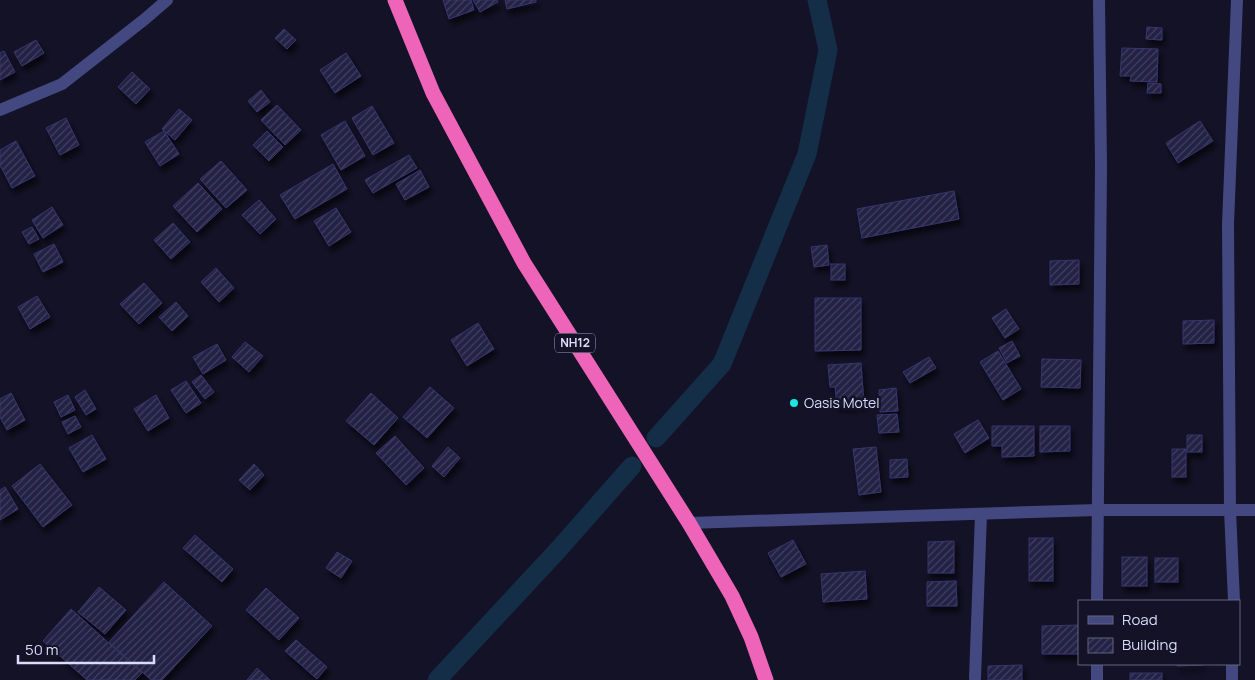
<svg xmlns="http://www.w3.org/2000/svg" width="1255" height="680" viewBox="0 0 1255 680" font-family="Manrope,sans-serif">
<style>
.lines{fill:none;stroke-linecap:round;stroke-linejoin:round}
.canal{stroke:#142e48;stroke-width:19}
.building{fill:url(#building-hatch);stroke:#39356e;filter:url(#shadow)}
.minor{stroke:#434880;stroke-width:12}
.highway{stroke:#ee64b8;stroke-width:15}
.poi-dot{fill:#1de6e0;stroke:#131226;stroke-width:2}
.labels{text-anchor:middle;stroke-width:5;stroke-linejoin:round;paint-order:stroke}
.shield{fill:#131226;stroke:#9f9fbb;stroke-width:1}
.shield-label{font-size:12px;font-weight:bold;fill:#dbdcfb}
.poi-label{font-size:14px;fill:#dbdcfb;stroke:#131226;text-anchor:start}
</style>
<defs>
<pattern id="building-hatch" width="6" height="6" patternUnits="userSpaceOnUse" patternTransform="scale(1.25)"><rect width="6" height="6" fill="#232145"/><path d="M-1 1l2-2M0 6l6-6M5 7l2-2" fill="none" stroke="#424161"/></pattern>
<filter id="shadow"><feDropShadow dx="3" dy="5.5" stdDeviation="2.5" flood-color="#0009"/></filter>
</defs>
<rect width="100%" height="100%" fill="#131226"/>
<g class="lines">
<g class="canal">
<polyline points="656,438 722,364 807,154 828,50 817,0"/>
<polyline points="437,680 558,550 632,466"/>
</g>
</g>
<g class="building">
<polygon points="443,0 471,0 474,10 449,19"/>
<polygon points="473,0 497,0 498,2 480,12"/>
<polygon points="505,0 536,0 536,2 507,9"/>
<polygon points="1147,27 1162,28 1162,40 1146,39"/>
<polygon points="284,29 296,40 287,49 275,38"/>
<polygon points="36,40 44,53 22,66 14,52"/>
<polygon points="1122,48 1158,49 1157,82 1130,81 1131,76 1120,76"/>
<polygon points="4,51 15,72 0,80 0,53"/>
<polygon points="346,53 361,76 335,93 320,70"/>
<polygon points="132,72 150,89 136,104 118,87"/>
<polygon points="1148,83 1161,84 1161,93 1147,93"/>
<polygon points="261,90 270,102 257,112 248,101"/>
<polygon points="277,105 301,130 285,145 261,120"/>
<polygon points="372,106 394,143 373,155 352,118"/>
<polygon points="179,109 192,120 175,140 162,129"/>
<polygon points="66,118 79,145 60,155 46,128"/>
<polygon points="345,121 365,156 341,170 321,135"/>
<polygon points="1200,121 1213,141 1178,163 1166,143"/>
<polygon points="164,131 179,154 160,166 145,142"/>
<polygon points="267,131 283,147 269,161 253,145"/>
<polygon points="16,141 35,176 12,188 0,165 0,150"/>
<polygon points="409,155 417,168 373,193 365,180"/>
<polygon points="221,161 247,190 226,208 200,179"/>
<polygon points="333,164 347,189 295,219 280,195"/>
<polygon points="420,170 429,187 405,200 396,184"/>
<polygon points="198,183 222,209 197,232 173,206"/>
<polygon points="954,191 959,219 862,238 857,209"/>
<polygon points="259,200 276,219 260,234 242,215"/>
<polygon points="52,207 63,225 43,238 32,220"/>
<polygon points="336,208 351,232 329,246 314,221"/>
<polygon points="173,223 190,242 171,259 154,240"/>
<polygon points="32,227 39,239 29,244 22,232"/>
<polygon points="54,244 63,262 43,272 34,254"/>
<polygon points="827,245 829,265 814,267 811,247"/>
<polygon points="1079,260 1079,284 1050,285 1050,261"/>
<rect x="831" y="264" width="14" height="16"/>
<polygon points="216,268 234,288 219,302 201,282"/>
<polygon points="144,283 162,303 139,324 120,304"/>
<polygon points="37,296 50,317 30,329 18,307"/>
<polygon points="815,298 861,298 861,350 815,351"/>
<polygon points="176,302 188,316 172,331 159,317"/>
<polygon points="1006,309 1019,329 1005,338 992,318"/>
<polygon points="1214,320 1214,343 1183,344 1183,321"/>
<polygon points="478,323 494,349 467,366 451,340"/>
<polygon points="1012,341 1020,356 1007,363 999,348"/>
<polygon points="245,342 263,356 249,372 232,357"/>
<polygon points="217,344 226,360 203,374 193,357"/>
<polygon points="998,351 1021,389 1003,400 980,362"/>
<polygon points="929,357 936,368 910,383 903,372"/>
<polygon points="1042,359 1081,360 1080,388 1041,387"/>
<polygon points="861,363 864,404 837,406 835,387 830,387 828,365"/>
<polygon points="201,375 214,392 205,399 192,382"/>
<polygon points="186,381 201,403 186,413 171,390"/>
<polygon points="430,387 454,408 427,438 403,417"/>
<polygon points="896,388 898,411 880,412 879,390"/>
<polygon points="85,390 96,409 86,415 75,397"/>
<polygon points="11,393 25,420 7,430 0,417 0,399"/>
<polygon points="371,393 398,418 374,445 346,421"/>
<polygon points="68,395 75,410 61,417 54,402"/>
<polygon points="156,395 169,418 148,431 134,409"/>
<polygon points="897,414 899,432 879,433 877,415"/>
<polygon points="75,416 81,427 68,434 62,422"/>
<polygon points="978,420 989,438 965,453 954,434"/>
<polygon points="992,426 1034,426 1034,456 1002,457 1002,446 992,446"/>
<polygon points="1040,426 1070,426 1070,451 1040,452"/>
<polygon points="92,435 106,459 83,472 69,448"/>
<rect x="1187" y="435" width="15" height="17"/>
<polygon points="395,436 424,468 406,485 376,453"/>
<polygon points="448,447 460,458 444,477 432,466"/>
<polygon points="876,447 881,492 859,495 853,449"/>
<rect x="1172" y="449" width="14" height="28"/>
<polygon points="907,459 908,477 890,478 890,460"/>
<polygon points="40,464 72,505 43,527 12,486"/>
<polygon points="254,464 264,475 250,490 239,480"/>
<polygon points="5,487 18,509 0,520 0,490"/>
<polygon points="195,535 233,569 222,582 183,548"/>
<rect x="1029" y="538" width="24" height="43"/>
<polygon points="793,540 806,564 781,577 768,553"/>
<polygon points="954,541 954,573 928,573 928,542"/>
<polygon points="337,552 352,561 341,578 326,568"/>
<rect x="1122" y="557" width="25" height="29"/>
<rect x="1155" y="558" width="23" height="24"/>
<polygon points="865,571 867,599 823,602 821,574"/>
<polygon points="956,581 957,606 927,606 927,582"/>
<polygon points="164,582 212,626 162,680 151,680 109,642"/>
<polygon points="99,587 126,610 105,634 78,612"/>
<polygon points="266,588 299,618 279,640 246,610"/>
<polygon points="71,609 142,673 135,680 87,680 43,641"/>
<polygon points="1079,625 1079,654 1042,654 1042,626"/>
<polygon points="296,640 327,667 317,679 285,651"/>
<polygon points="1177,664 1203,664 1203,665 1177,666"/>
<polygon points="1022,665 1022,680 988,680 988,666"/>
<polygon points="257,668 270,680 247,680"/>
<rect x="1130" y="673" width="32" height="7"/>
</g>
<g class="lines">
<g class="minor">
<polyline points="0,110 62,84 145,19 167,0"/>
<polyline points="689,523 1097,510 1255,510"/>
<polyline points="1097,601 1101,166 1099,0"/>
<polyline points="1234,601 1230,510 1228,224 1237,0"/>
<polyline points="1097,664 1097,680"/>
<polyline points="975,678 981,514"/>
<polyline points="1232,680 1232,664"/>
</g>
<polyline class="highway" points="395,0 433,93 524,263 689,523 732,596 751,637 766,680"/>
</g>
<circle class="poi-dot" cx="794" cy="403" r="5"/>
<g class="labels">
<rect class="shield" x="555" y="333.5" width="40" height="19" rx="4"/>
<g class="shield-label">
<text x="575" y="347">NH12</text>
</g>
<g class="poi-label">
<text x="804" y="408">Oasis Motel</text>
</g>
</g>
<rect x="1078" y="600" width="162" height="65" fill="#131226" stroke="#63637b"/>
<rect x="1088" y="616" width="25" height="8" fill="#434880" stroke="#63637b"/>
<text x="1122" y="625" font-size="15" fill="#dbdcfb">Road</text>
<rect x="1088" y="638" width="25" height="15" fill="url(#building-hatch)" stroke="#63637b"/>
<text x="1122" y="650" font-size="15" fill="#dbdcfb">Building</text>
<path d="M18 655v8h136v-8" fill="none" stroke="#dbdcfb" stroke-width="2.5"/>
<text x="25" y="655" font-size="15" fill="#dbdcfb" stroke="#131226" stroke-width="4" paint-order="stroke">50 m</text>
</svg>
